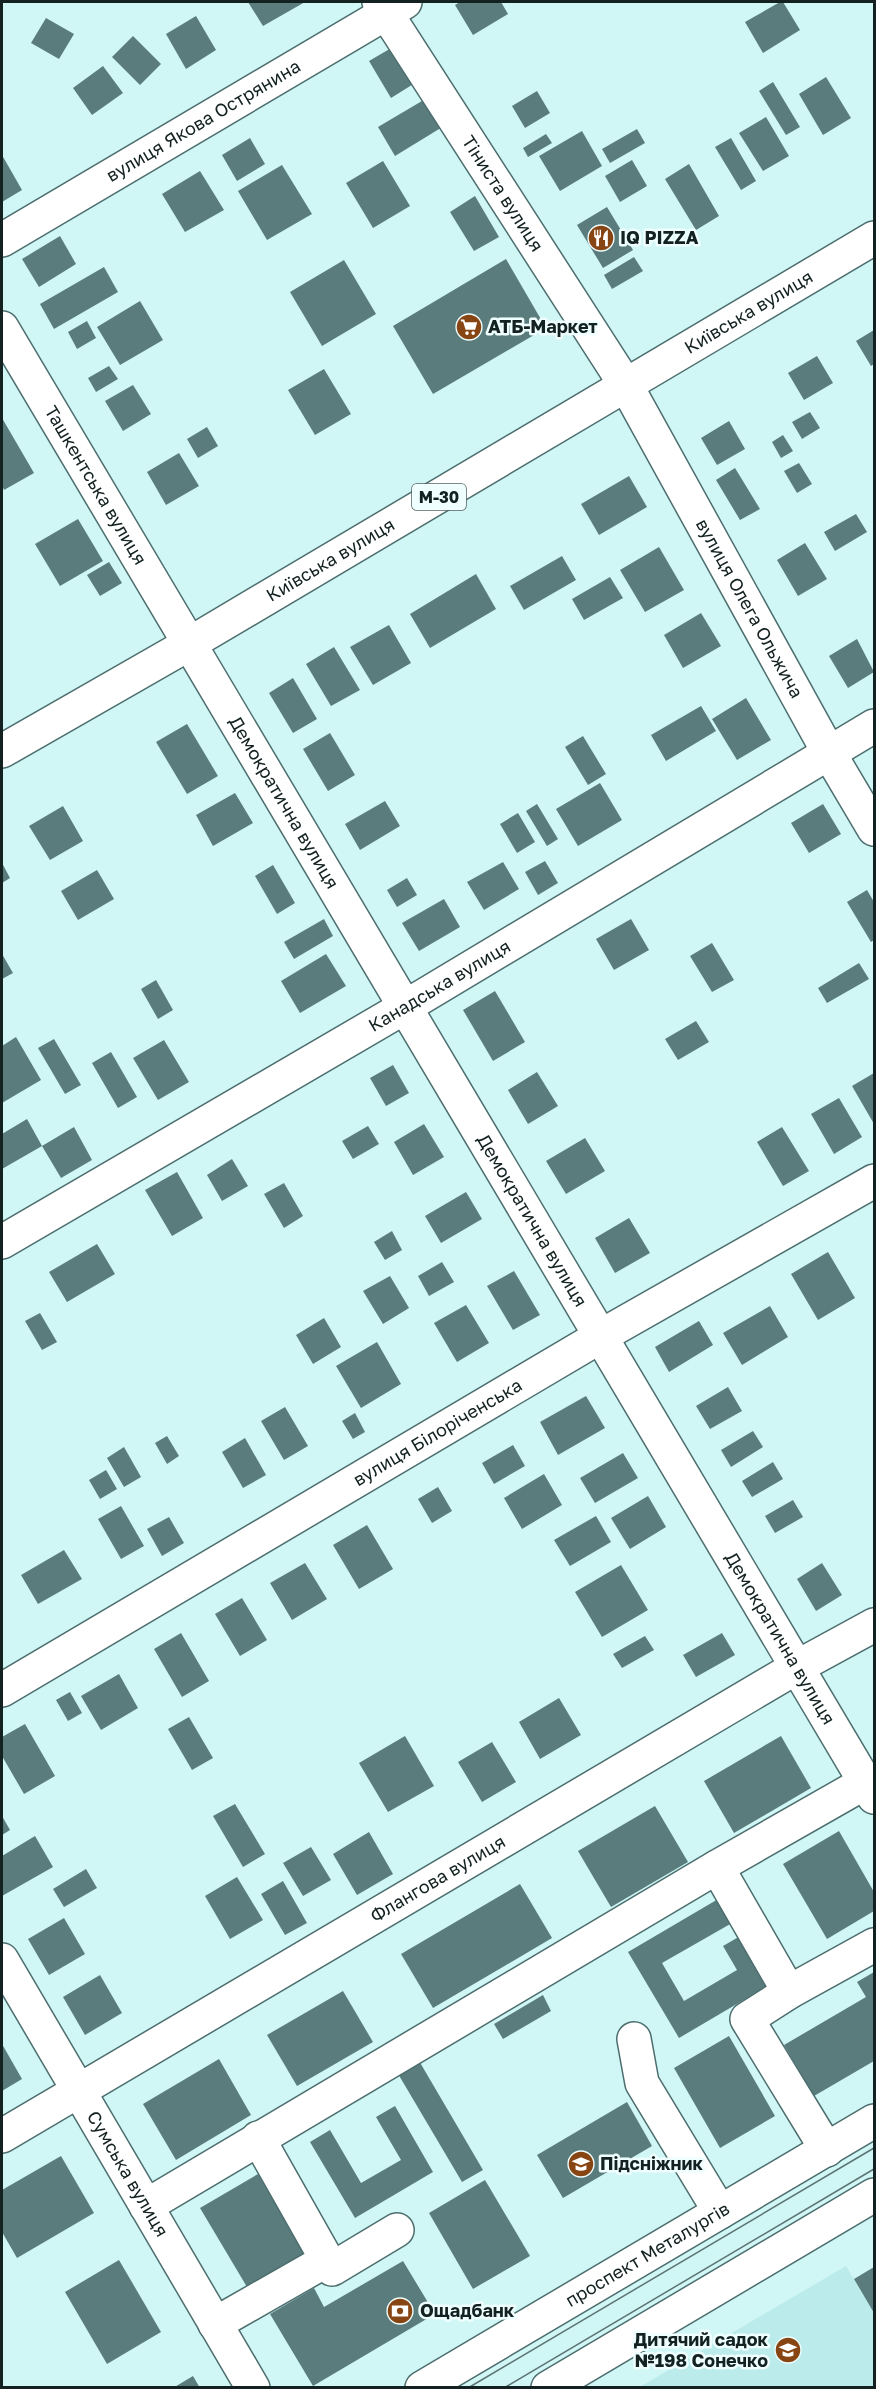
<svg xmlns="http://www.w3.org/2000/svg" width="876" height="2389" viewBox="0 0 876 2389" font-family="'Golos Text',sans-serif">
<style>
.built{fill:#bcebeb}
.building{fill:#5a7c7c}
.lines{fill:none;stroke-linecap:round;stroke-linejoin:round}
.minor-casing{stroke:#4d6e6e;stroke-width:36}
.major-casing{stroke:#4d6e6e;stroke-width:36}
.highway-casing{stroke:#4d6e6e;stroke-width:36}
.minor{stroke:#fff;stroke-width:33}
.major{stroke:#fff;stroke-width:33}
.highway{stroke:#fff;stroke-width:33}
.tram{stroke:#5d7474;stroke-width:1.5}
.labels{text-anchor:middle;stroke-width:5;stroke-linejoin:round;paint-order:stroke}
.shield{fill:#effefe;stroke:#556363;stroke-width:1.5}
.shield-label{font-size:16px;font-weight:bold;fill:#132121}
.street-label{font-size:18px;fill:#132121;stroke:#effefe}
.poi-label{font-size:18px;font-weight:bold;fill:#132121;stroke:#effefe;text-anchor:start}
</style>
<rect width="100%" height="100%" fill="#d1f6f6"/>
<polygon class="built" points="846,2266 874,2313 874,2387 638,2388"/>
<g class="building">
<polygon points="248,2 305,2 263,26"/>
<polygon points="460,2 501,2 508,14 473,35 455,5"/>
<polygon points="780,2 783,2 800,30 763,53 745,22"/>
<polygon points="196,16 216,50 186,69 166,34"/>
<polygon points="46,18 74,34 59,59 31,43"/>
<polygon points="133,36 161,64 140,85 112,57"/>
<polygon points="393,47 415,83 391,98 369,61"/>
<polygon points="103,66 123,93 92,115 73,88"/>
<polygon points="826,77 851,118 823,135 799,94"/>
<polygon points="773,82 800,127 786,135 759,91"/>
<polygon points="537,91 550,113 525,128 512,106"/>
<polygon points="427,98 444,126 395,156 378,127"/>
<polygon points="766,117 789,156 763,171 739,133"/>
<polygon points="637,129 645,143 610,163 602,149"/>
<polygon points="582,131 602,166 560,191 539,156"/>
<polygon points="546,134 552,143 528,157 523,148"/>
<polygon points="250,138 265,164 237,181 222,155"/>
<polygon points="731,138 756,181 741,190 715,147"/>
<polygon points="2,155 22,190 2,202"/>
<polygon points="632,160 647,186 620,202 605,176"/>
<polygon points="383,161 410,206 373,228 346,183"/>
<polygon points="689,164 719,216 696,230 665,179"/>
<polygon points="282,165 312,214 267,240 238,191"/>
<polygon points="200,171 224,210 185,232 162,194"/>
<polygon points="475,196 499,237 474,251 450,212"/>
<polygon points="607,207 633,250 603,268 577,225"/>
<polygon points="60,236 76,264 39,287 22,259"/>
<polygon points="634,257 643,271 612,289 604,275"/>
<polygon points="506,259 546,328 433,394 393,326"/>
<polygon points="344,260 376,314 322,346 290,292"/>
<polygon points="104,267 118,292 54,329 40,304"/>
<polygon points="140,301 163,340 120,365 97,327"/>
<polygon points="87,321 96,338 77,349 68,332"/>
<polygon points="874,330 874,364 871,366 856,341"/>
<polygon points="817,356 833,383 804,400 788,373"/>
<polygon points="109,366 118,379 96,392 88,378"/>
<polygon points="324,369 351,414 315,435 288,390"/>
<polygon points="133,385 151,414 123,431 105,401"/>
<polygon points="810,412 820,428 802,439 792,422"/>
<polygon points="2,418 34,473 4,490 2,485"/>
<polygon points="729,421 745,449 717,465 701,438"/>
<polygon points="207,427 218,446 198,458 187,439"/>
<polygon points="783,435 793,451 781,458 772,442"/>
<polygon points="179,453 199,486 166,505 147,472"/>
<polygon points="799,463 812,484 797,493 784,471"/>
<polygon points="735,468 760,509 740,520 716,480"/>
<polygon points="629,476 647,507 599,535 581,504"/>
<polygon points="856,514 867,532 835,551 824,532"/>
<polygon points="78,519 103,561 60,586 35,544"/>
<polygon points="805,543 827,579 798,596 777,560"/>
<polygon points="659,547 684,590 645,612 620,570"/>
<polygon points="562,556 576,580 524,610 510,586"/>
<polygon points="109,562 122,583 100,596 87,575"/>
<polygon points="476,574 496,609 430,648 410,614"/>
<polygon points="610,577 623,598 584,620 572,599"/>
<polygon points="701,613 721,646 683,668 664,635"/>
<polygon points="389,625 411,663 373,685 350,647"/>
<polygon points="857,639 874,672 848,688 829,656"/>
<polygon points="334,647 360,690 331,706 306,664"/>
<polygon points="293,678 317,719 293,733 269,693"/>
<polygon points="746,698 771,740 737,760 712,719"/>
<polygon points="701,706 716,731 666,761 651,735"/>
<polygon points="187,724 218,776 187,794 156,742"/>
<polygon points="330,733 355,775 328,791 303,749"/>
<polygon points="583,736 606,774 588,785 565,747"/>
<polygon points="600,783 622,820 578,846 556,809"/>
<polygon points="235,793 253,823 213,846 196,815"/>
<polygon points="385,801 400,826 360,850 345,824"/>
<polygon points="537,804 558,839 547,846 526,811"/>
<polygon points="823,804 841,834 809,853 791,823"/>
<polygon points="63,806 83,841 50,860 29,826"/>
<polygon points="518,813 535,842 517,853 500,824"/>
<polygon points="545,861 558,883 538,895 525,872"/>
<polygon points="503,862 519,889 484,910 467,882"/>
<polygon points="2,863 10,878 2,883"/>
<polygon points="273,865 295,903 277,914 255,876"/>
<polygon points="97,870 114,899 78,920 61,891"/>
<polygon points="407,878 417,895 397,907 387,890"/>
<polygon points="867,890 874,902 874,940 871,942 847,902"/>
<polygon points="444,899 460,927 419,951 402,923"/>
<polygon points="324,919 333,936 294,959 284,942"/>
<polygon points="631,919 649,950 614,970 596,939"/>
<polygon points="712,943 734,980 712,992 690,956"/>
<polygon points="2,954 13,973 2,979"/>
<polygon points="326,954 346,986 300,1013 281,981"/>
<polygon points="859,963 869,979 827,1003 818,988"/>
<polygon points="156,980 173,1010 158,1019 141,989"/>
<polygon points="495,991 525,1042 493,1061 463,1010"/>
<polygon points="696,1021 709,1042 678,1060 665,1039"/>
<polygon points="16,1037 41,1080 2,1103 2,1046"/>
<polygon points="54,1039 81,1085 65,1094 38,1048"/>
<polygon points="164,1040 189,1082 158,1100 133,1058"/>
<polygon points="111,1052 137,1097 118,1108 92,1063"/>
<polygon points="393,1065 409,1093 386,1106 370,1078"/>
<polygon points="537,1072 558,1106 528,1124 508,1090"/>
<polygon points="874,1073 874,1124 852,1086"/>
<polygon points="839,1098 862,1137 834,1154 811,1114"/>
<polygon points="27,1119 42,1146 2,1169 2,1134"/>
<polygon points="424,1124 444,1157 413,1175 394,1142"/>
<polygon points="368,1126 379,1144 353,1159 342,1141"/>
<polygon points="74,1127 92,1160 61,1178 42,1146"/>
<polygon points="782,1127 809,1171 783,1186 757,1142"/>
<polygon points="585,1138 605,1171 566,1194 546,1161"/>
<polygon points="232,1159 248,1186 222,1201 207,1175"/>
<polygon points="177,1172 203,1218 172,1236 145,1190"/>
<polygon points="284,1183 303,1216 284,1228 264,1194"/>
<polygon points="466,1192 482,1219 441,1243 425,1216"/>
<polygon points="629,1218 650,1253 615,1273 595,1238"/>
<polygon points="392,1231 402,1250 385,1260 374,1242"/>
<polygon points="97,1244 115,1274 67,1302 49,1272"/>
<polygon points="828,1252 855,1298 818,1320 791,1274"/>
<polygon points="442,1262 454,1282 429,1296 418,1276"/>
<polygon points="514,1271 540,1315 513,1330 487,1286"/>
<polygon points="390,1276 409,1308 383,1324 363,1291"/>
<polygon points="466,1305 489,1343 457,1362 434,1323"/>
<polygon points="770,1306 788,1337 742,1365 723,1333"/>
<polygon points="40,1313 57,1342 42,1350 25,1321"/>
<polygon points="324,1318 341,1347 313,1364 296,1335"/>
<polygon points="699,1321 713,1345 669,1372 655,1347"/>
<polygon points="377,1342 401,1384 361,1408 336,1366"/>
<polygon points="728,1387 742,1411 710,1429 696,1406"/>
<polygon points="586,1396 605,1428 558,1455 540,1422"/>
<polygon points="285,1407 308,1446 284,1460 261,1421"/>
<polygon points="355,1413 365,1432 353,1439 342,1421"/>
<polygon points="753,1431 763,1447 731,1467 721,1450"/>
<polygon points="167,1436 179,1456 167,1464 155,1443"/>
<polygon points="245,1438 266,1475 243,1488 222,1452"/>
<polygon points="513,1445 525,1466 494,1484 482,1463"/>
<polygon points="124,1447 141,1477 124,1487 107,1458"/>
<polygon points="623,1453 638,1478 595,1503 580,1478"/>
<polygon points="773,1462 783,1479 752,1497 742,1481"/>
<polygon points="106,1470 117,1489 100,1499 89,1480"/>
<polygon points="544,1474 562,1505 522,1529 504,1498"/>
<polygon points="438,1487 452,1511 432,1523 418,1499"/>
<polygon points="648,1496 666,1527 630,1549 611,1518"/>
<polygon points="793,1500 803,1517 775,1533 765,1516"/>
<polygon points="121,1506 144,1546 121,1559 98,1519"/>
<polygon points="596,1516 611,1542 570,1566 554,1540"/>
<polygon points="169,1517 184,1543 162,1556 147,1529"/>
<polygon points="367,1525 393,1569 359,1589 333,1545"/>
<polygon points="64,1550 82,1579 38,1604 21,1575"/>
<polygon points="305,1563 327,1599 292,1620 270,1583"/>
<polygon points="822,1563 842,1595 816,1611 797,1579"/>
<polygon points="621,1565 648,1610 602,1637 575,1592"/>
<polygon points="242,1598 267,1640 240,1656 215,1614"/>
<polygon points="181,1633 209,1681 182,1697 154,1649"/>
<polygon points="722,1633 735,1655 696,1677 683,1655"/>
<polygon points="645,1636 654,1650 622,1668 613,1654"/>
<polygon points="119,1674 138,1708 101,1730 81,1696"/>
<polygon points="70,1692 82,1713 68,1721 56,1700"/>
<polygon points="559,1698 581,1735 540,1759 519,1722"/>
<polygon points="189,1717 213,1758 192,1770 168,1729"/>
<polygon points="25,1724 55,1776 24,1794 2,1756 2,1737"/>
<polygon points="405,1736 434,1786 388,1812 359,1763"/>
<polygon points="781,1736 811,1788 734,1833 704,1781"/>
<polygon points="492,1742 516,1782 482,1802 458,1762"/>
<polygon points="235,1804 265,1854 243,1867 213,1816"/>
<polygon points="655,1806 688,1862 611,1907 578,1851"/>
<polygon points="2,1816 10,1830 2,1835"/>
<polygon points="839,1831 874,1892 874,1911 827,1939 783,1864"/>
<polygon points="369,1832 393,1874 357,1895 333,1854"/>
<polygon points="35,1836 53,1867 2,1896 2,1856"/>
<polygon points="311,1847 331,1880 303,1896 283,1863"/>
<polygon points="86,1869 97,1888 64,1907 53,1889"/>
<polygon points="237,1877 263,1920 230,1939 205,1896"/>
<polygon points="283,1881 307,1923 285,1935 261,1894"/>
<polygon points="520,1884 552,1938 433,2008 401,1954"/>
<polygon points="725,1895 739,1919 662,1963 684,2001 737,1970 723,1946 742,1935 771,1984 679,2038 628,1952"/>
<polygon points="64,1918 85,1954 49,1975 28,1939"/>
<polygon points="874,1972 874,2061 814,2096 784,2045 866,1997 857,1982"/>
<polygon points="100,1975 122,2013 85,2035 63,1997"/>
<polygon points="343,1991 373,2042 297,2086 267,2035"/>
<polygon points="543,1995 551,2011 503,2039 494,2024"/>
<polygon points="729,2036 775,2116 720,2148 674,2068"/>
<polygon points="2,2044 22,2079 2,2091"/>
<polygon points="415,2054 483,2170 462,2182 394,2067"/>
<polygon points="219,2059 251,2115 176,2160 143,2104"/>
<polygon points="627,2102 652,2146 563,2198 537,2155"/>
<polygon points="395,2106 433,2172 355,2218 310,2142 330,2130 361,2183 401,2160 376,2117"/>
<polygon points="61,2156 94,2213 17,2258 2,2232 2,2190"/>
<polygon points="258,2174 305,2254 247,2287 200,2208"/>
<polygon points="485,2180 530,2256 473,2289 429,2213"/>
<polygon points="119,2260 161,2332 107,2364 65,2292"/>
<polygon points="403,2261 435,2314 313,2386 270,2314 314,2288 324,2307"/>
<polygon points="874,2267 874,2313 854,2279"/>
<polygon points="193,2376 200,2388 173,2388"/>
</g>
<g class="lines">
<defs>
<g id="minor">
<path id="s1" d="M379 2 627 387 829 753 874 829"/>
<path id="s2" d="M2 240 405 2"/>
<path id="s3" d="M2 328 874 1797"/>
<path id="s4" d="M2 1242 405 1007 874 726"/>
<path id="s5" d="M2 1690 601 1336 874 1181"/>
<polyline points="717,1867 789,1992"/>
<path id="s6" d="M2 1960 253 2388"/>
<polyline points="634,2039 642,2083 720,2212"/>
<path id="s7" d="M2 2136 797 1667 874 1625"/>
<polyline points="258,2138 332,2269 397,2230"/>
<polyline points="827,2150 747,2019 789,1992 874,1945"/>
<polyline points="146,2206 717,1867 866,1782"/>
<polyline points="215,2324 327,2260"/>
</g>
<g id="major">
<path id="s8" d="M422 2388 874 2121"/>
<polyline points="548,2388 874,2195"/>
</g>
<g id="highway">
<path id="s9" d="M2 751 189 644 874 238"/>
</g>
</defs>
<use href="#minor" class="minor-casing"/>
<use href="#major" class="major-casing"/>
<use href="#highway" class="highway-casing"/>
<use href="#minor" class="minor"/>
<use href="#major" class="major"/>
<use href="#highway" class="highway"/>
<g class="tram">
<polyline points="468,2388 874,2148"/>
<polyline points="504,2388 874,2169"/>
</g>
</g>
<defs>
<symbol id="restaurant-disc" viewBox="-11 -11 22 22"><circle r="9.5" fill="#874513" stroke="#effefe"/><path d="M-5-6h1v4h1v-4h1v4h1v-4h1v5L-1.5 .5V6h-2V.5L-5-1ZM5-6V6H3V1.5H1.5Q1.5-4 5-6Z" fill="#fff"/></symbol>
<symbol id="supermarket-disc" viewBox="-11 -11 22 22"><circle r="9.5" fill="#874513" stroke="#effefe"/><path d="M-6-5.5h2.5l.6 2H6L4.5 2H-2.5L-4.4-4H-6ZM-1.5 3.2a1.3 1.3 0 1 0 .1 0ZM3 3.2a1.3 1.3 0 1 0 .1 0Z" fill="#fff"/></symbol>
<symbol id="school-disc" viewBox="-11 -11 22 22"><circle r="9.5" fill="#874513" stroke="#effefe"/><path d="M0-5L7-2L0 1L-7-2ZM-4 1L0 2.5L4 1V4Q0 6-4 4Z" fill="#fff"/></symbol>
<symbol id="bank-disc" viewBox="-11 -11 22 22"><circle r="9.5" fill="#874513" stroke="#effefe"/><path d="M-6-4H6V4H-6ZM0-2.3a2.3 2.3 0 1 0 0 4.6a2.3 2.3 0 1 0 0-4.6Z" fill="#fff"/></symbol>
</defs>
<g fill-rule="evenodd">
<use href="#restaurant-disc" x="586" y="223" width="30" height="30"/>
<use href="#supermarket-disc" x="454" y="312" width="30" height="30"/>
<use href="#school-disc" x="566" y="2149" width="30" height="30"/>
<use href="#bank-disc" x="385" y="2296" width="30" height="30"/>
<use href="#school-disc" x="773" y="2335" width="30" height="30"/>
</g>
<g class="labels">
<rect class="shield" x="412" y="484" width="54" height="26" rx="4.5"/>
<g class="shield-label">
<text x="439" y="503">М-30</text>
</g>
<g class="street-label">
<text dy="6" stroke="none"><textPath href="#s2" startOffset="234">вулиця Якова Острянина</textPath></text>
<text dy="6" stroke="none"><textPath href="#s1" startOffset="228">Тіниста вулиця</textPath></text>
<text dy="6" stroke="none"><textPath href="#s9" startOffset="866">Київська вулиця</textPath></text>
<text dy="6" stroke="none"><textPath href="#s3" startOffset="183">Ташкентська вулиця</textPath></text>
<text dy="6" stroke="none"><textPath href="#s9" startOffset="380">Київська вулиця</textPath></text>
<text dy="6" stroke="none"><textPath href="#s1" startOffset="711">вулиця Олега Ольжича</textPath></text>
<text dy="6" stroke="none"><textPath href="#s3" startOffset="552">Демократична вулиця</textPath></text>
<text dy="6" stroke="none"><textPath href="#s4" startOffset="507">Канадська вулиця</textPath></text>
<text dy="6" stroke="none"><textPath href="#s3" startOffset="1038">Демократична вулиця</textPath></text>
<text dy="6" stroke="none"><textPath href="#s5" startOffset="506">вулиця Білоріченська</textPath></text>
<text dy="6" stroke="none"><textPath href="#s3" startOffset="1524">Демократична вулиця</textPath></text>
<text dy="6" stroke="none"><textPath href="#s7" startOffset="506">Флангова вулиця</textPath></text>
<text dy="6" stroke="none"><textPath href="#s6" startOffset="248">Сумська вулиця</textPath></text>
<text dy="6" stroke="none"><textPath href="#s8" startOffset="262">проспект Металургів</textPath></text>
</g>
<g class="poi-label">
<text x="620" y="244">IQ PIZZA</text>
<text x="488" y="333">АТБ-Маркет</text>
<text x="600" y="2170">Підсніжник</text>
<text x="420" y="2317">Ощадбанк</text>
<text x="768" y="2346" text-anchor="end">Дитячий садок<tspan x="768" dy="21">№198 Сонечко</tspan></text>
</g>
</g>
<rect width="876" height="2389" fill="none" stroke="#132121" stroke-width="6"/>
</svg>
